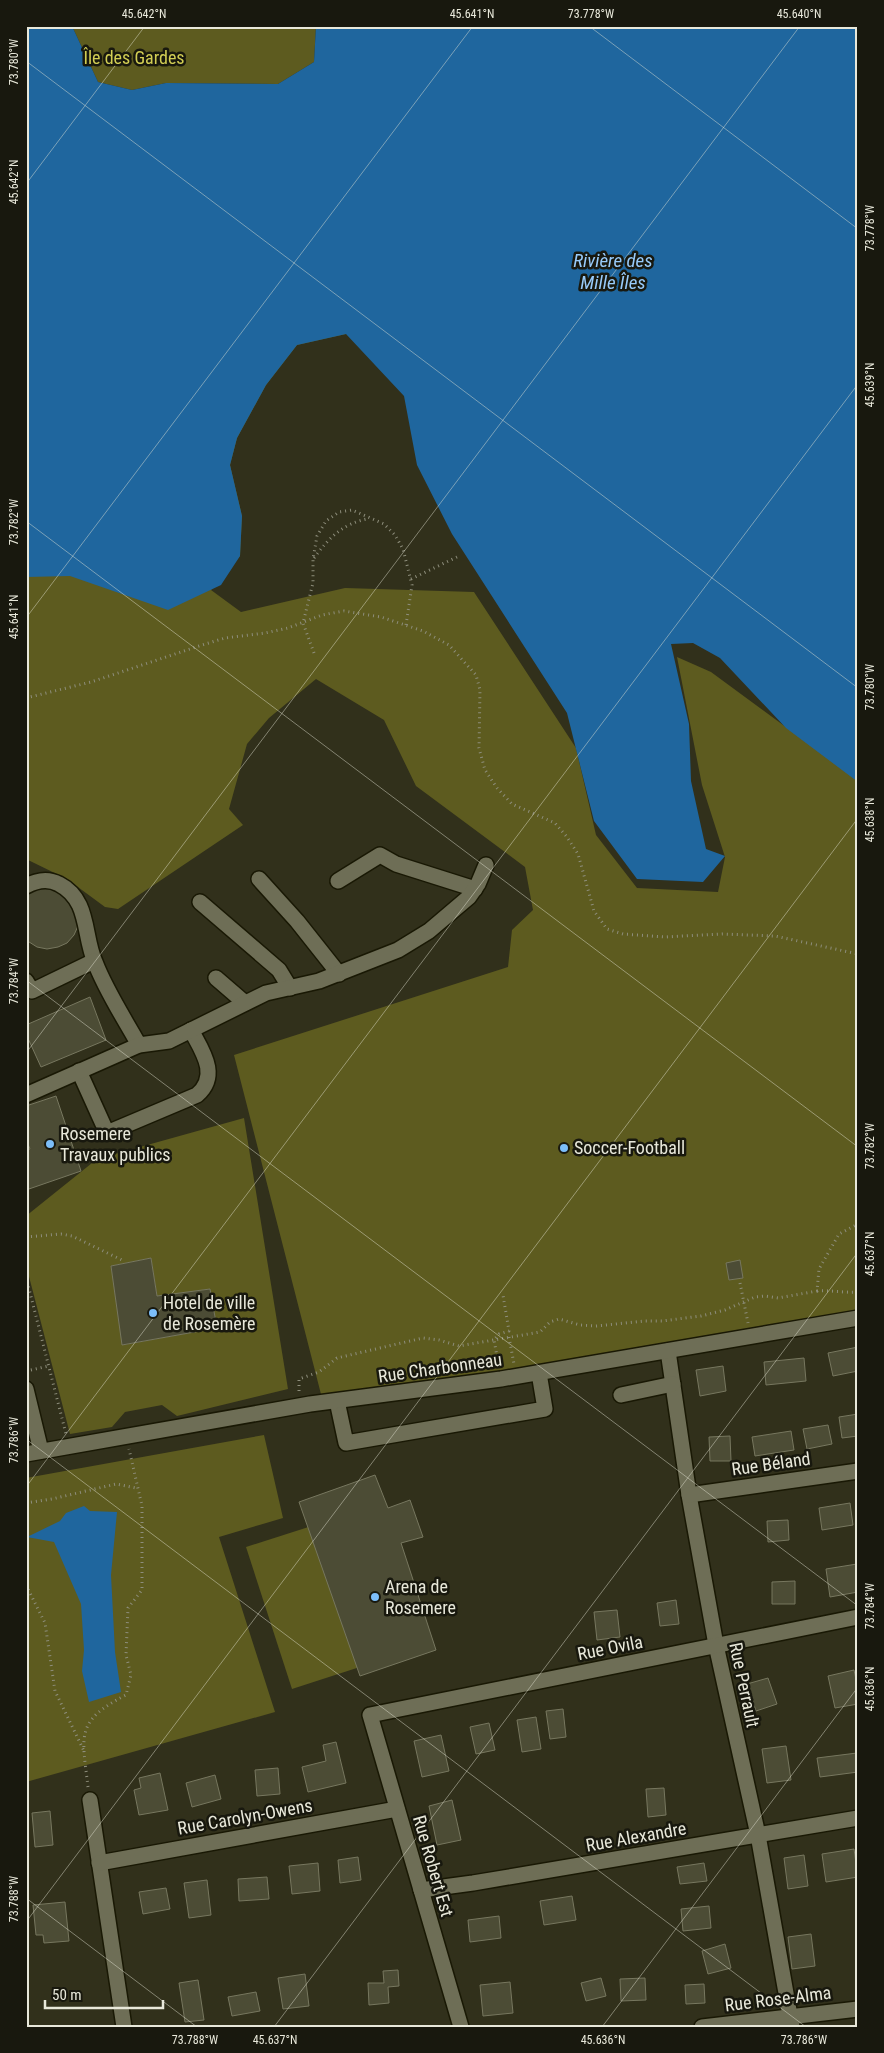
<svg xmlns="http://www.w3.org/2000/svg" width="884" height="2053" viewBox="0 0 884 2053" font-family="'Roboto Condensed',sans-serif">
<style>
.green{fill:#5d5b1f;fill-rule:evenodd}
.water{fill:#1f669e}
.building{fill:#4c4c35;stroke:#77775f}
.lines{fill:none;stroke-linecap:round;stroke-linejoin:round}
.minor-casing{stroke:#191804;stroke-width:18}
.path{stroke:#8e8e7c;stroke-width:3;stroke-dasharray:1 4;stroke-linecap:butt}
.minor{stroke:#6e6e56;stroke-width:15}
.ticks{fill:none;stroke:#e8e8da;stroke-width:1;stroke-opacity:0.45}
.poi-dot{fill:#7cbef9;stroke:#18180e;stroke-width:2}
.labels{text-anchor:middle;stroke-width:5;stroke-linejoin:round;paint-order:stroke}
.park-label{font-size:18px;fill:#d2ce54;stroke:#18180e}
.poi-label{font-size:18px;fill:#e8e8da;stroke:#18180e;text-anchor:start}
.street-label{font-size:18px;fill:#e8e8da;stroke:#18180e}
.water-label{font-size:19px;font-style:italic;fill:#98cbfa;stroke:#18180e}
.neatline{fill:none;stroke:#e8e8da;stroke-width:2}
.ticks-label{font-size:12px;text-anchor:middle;fill:#e8e8da}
</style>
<rect width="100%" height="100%" fill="#31301b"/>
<g class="green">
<polygon points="72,26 316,26 314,62 278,84 166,83 132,90 98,82"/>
<polygon points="26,151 346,334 297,345 266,385 237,438 230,465 242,516 240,556 211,590 241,612 345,588 474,592 576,748 596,835 637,888 718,892 725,857 702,785 677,657 711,672 858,780 858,1318 323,1402 234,1055 508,967 512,930 533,910 525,867 416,786 384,720 316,679 269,718 247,744 229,809 243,825 118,909 105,907 67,879 26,859"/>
<path d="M244 1118 288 1389 177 1416 162 1405 125 1412 112 1427 70 1434 26 1265V1216L97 1159ZM151 1258 157 1296 210 1289 217 1328 123 1345 111 1266Z"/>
<polygon points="264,1435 283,1518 219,1537 275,1712 26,1782 26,1478"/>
<polygon points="321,1523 366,1665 292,1689 246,1547"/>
</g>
<g class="water">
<polygon points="26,26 72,26 98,82 132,90 166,83 278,84 314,62 316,26 858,26 858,782 786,728 720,658 693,643 671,644 689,724 691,781 706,849 725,856 703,882 637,879 594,821 567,713 452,534 417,465 404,396 346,334 297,345 266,385 237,438 230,465 242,516 240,556 221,585 168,610 70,576 26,577"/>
<polygon points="84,1506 90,1511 117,1512 111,1575 115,1652 121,1692 89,1702 82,1671 84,1650 81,1604 54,1542 27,1537 60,1521 66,1513"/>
</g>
<g class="building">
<polygon points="54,886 72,897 78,926 74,935 67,943 58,947 47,949 37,947 26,940 26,895 34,889"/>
<polygon points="90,997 106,1040 41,1067 26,1034 26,1025"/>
<polygon points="56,1096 81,1171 26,1190 26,1151 30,1149 26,1139 26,1106"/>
<polygon points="151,1258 157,1296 210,1289 217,1328 122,1345 111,1266"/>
<polygon points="740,1260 743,1278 729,1280 726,1263"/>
<polygon points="858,1347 858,1371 833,1376 828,1353"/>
<polygon points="804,1358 806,1381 766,1385 764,1362"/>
<polygon points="723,1366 726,1391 700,1396 696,1370"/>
<polygon points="858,1414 858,1436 842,1438 839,1417"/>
<polygon points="828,1425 832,1444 807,1449 803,1429"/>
<polygon points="791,1431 794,1450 755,1456 752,1437"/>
<polygon points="730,1436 731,1461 710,1461 709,1437"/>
<polygon points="375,1475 388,1508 410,1500 423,1537 401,1543 436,1650 360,1676 299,1502"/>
<polygon points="850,1503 853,1525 822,1530 819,1508"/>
<polygon points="788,1520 789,1540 768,1542 767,1521"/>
<polygon points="857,1564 858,1592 830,1597 826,1569"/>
<polygon points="795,1581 795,1604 772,1604 772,1582"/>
<polygon points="676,1600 679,1624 660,1626 657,1603"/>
<polygon points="617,1610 620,1637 597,1640 594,1612"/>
<polygon points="854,1670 858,1689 858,1704 835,1708 828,1676"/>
<polygon points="768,1678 777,1704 756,1711 747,1684"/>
<polygon points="563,1709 566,1737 550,1739 546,1711"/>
<polygon points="536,1717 541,1749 522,1752 517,1720"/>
<polygon points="489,1723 495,1750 476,1754 470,1727"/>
<polygon points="441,1735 449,1771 422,1777 414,1741"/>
<polygon points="336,1742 346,1783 308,1792 302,1767 326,1761 323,1745"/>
<polygon points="786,1746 791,1780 767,1783 762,1749"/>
<polygon points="857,1753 858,1772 820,1777 817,1758"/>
<polygon points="278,1768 280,1794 257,1796 255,1770"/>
<polygon points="160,1773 168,1810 139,1815 134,1790 141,1788 139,1778"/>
<polygon points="215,1775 221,1799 192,1807 186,1783"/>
<polygon points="664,1788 666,1815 648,1817 646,1789"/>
<polygon points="452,1800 461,1840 437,1845 429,1806"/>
<polygon points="50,1811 53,1845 35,1847 32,1813"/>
<polygon points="854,1849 858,1877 826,1882 822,1854"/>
<polygon points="804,1855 808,1886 788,1889 784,1858"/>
<polygon points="358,1857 361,1880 340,1883 338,1860"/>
<polygon points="318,1863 320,1891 292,1894 289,1866"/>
<polygon points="704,1863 707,1881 680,1884 677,1867"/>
<polygon points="267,1877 269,1899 239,1901 238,1879"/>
<polygon points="207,1880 211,1915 189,1918 184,1883"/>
<polygon points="166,1888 170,1909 143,1914 139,1892"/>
<polygon points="572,1896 576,1920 544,1925 540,1901"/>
<polygon points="65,1902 69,1941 44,1943 43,1935 36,1935 33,1905"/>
<polygon points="709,1906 711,1928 683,1931 681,1909"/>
<polygon points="499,1916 501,1938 470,1942 468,1920"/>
<polygon points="811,1934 815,1966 792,1969 788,1937"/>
<polygon points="725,1944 731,1968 708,1974 702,1951"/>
<polygon points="398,1970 399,1986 388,1987 389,2003 369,2005 368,1983 384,1983 383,1971"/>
<polygon points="305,1974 309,2006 283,2009 278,1978"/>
<polygon points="601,1978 606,1996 586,2001 581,1983"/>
<polygon points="645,1978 646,2000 621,2001 620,1979"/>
<polygon points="198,1980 204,2020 185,2022 179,1983"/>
<polygon points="510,1982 513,2013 483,2016 480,1985"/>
<polygon points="704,1984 705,2003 686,2004 685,1985"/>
<polygon points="256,1992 260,2011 232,2016 228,1997"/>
</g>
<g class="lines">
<defs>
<g id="minor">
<polyline points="259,879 297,921 339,974"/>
<polyline points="338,881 380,855 396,864 475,889"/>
<path d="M26 886C37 880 48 878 59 884 90 900 83 935 95 962 106 991 124 1018 139 1045"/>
<polyline points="200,902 279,970 290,988"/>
<polyline points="216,978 245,1003"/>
<polyline points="26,981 32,991 94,961"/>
<path d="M79 1071 107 1133 197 1095C220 1075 202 1051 191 1030"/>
<polyline points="26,1095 139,1045 169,1041 266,993 319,981 398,950 429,931 469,897 478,884 486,865"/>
<polyline points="668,1351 689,1495 716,1645 758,1835 792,2027"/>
<polyline points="26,1389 41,1451"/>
<polyline points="621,1395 673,1384"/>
<polyline points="337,1401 346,1443 545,1409 539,1373"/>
<polyline points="26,1454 310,1404 501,1379 858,1318"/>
<polyline points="689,1495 858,1471"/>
<polyline points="90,1800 124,2027"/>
<polyline points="99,1863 397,1809"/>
<polyline points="421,1890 473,1883 858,1818"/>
<polyline points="461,2027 370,1715 858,1617"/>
<polyline points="702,2027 858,2009"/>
</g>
</defs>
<use href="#minor" class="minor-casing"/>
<g class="path">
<path d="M314 558C329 538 342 524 367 519"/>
<polyline points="411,579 457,557"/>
<polyline points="314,653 303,623 313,583 313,559 317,536 326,521 339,512 352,510 384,524 395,535 403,549 412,585 406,625"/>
<polyline points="26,698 91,682 202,645 225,638 265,633 288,628 322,615 344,611 381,617 423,631 449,645 476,675 480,690 479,748 485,770 497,788 512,804 555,823 567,837 578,854 594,911 607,929 623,934 665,937 722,934 775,936 858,954"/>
<polyline points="26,1237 61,1234 72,1236 122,1260"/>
<polyline points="26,1277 66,1434"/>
<polyline points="740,1283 748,1323"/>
<path d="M817 1291C831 1290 844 1293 858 1292"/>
<polyline points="509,1337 514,1364"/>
<polyline points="499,1367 494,1340 499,1334 509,1331 503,1295"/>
<polyline points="26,1371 49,1366"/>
<polyline points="299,1391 299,1379 319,1372 337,1358 423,1338 439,1340 459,1346 540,1332 550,1322 559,1319 580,1325 596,1326 645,1321 662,1321 701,1316 725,1310 755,1297 765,1296 778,1298 817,1291 819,1269 839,1234 858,1224"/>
<polyline points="26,1503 52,1499 116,1484 136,1488"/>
<polyline points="26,1585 45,1623 55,1691 84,1751"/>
<path d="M88 1787C82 1735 75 1721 126 1695L131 1675 126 1655 128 1608 142 1590V1506L129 1449"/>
</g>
<use href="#minor" class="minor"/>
</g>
<path class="ticks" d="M589 26 858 229M26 61 858 688M26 184 145 26M26 521 858 1147M26 618 473 26M26 980 858 1606M26 1053 800 26M26 1439 806 2027M26 1487 858 384M26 1898 197 2027M26 1922 858 818M274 2027 858 1252M602 2027 858 1687"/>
<g class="poi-dot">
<circle cx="50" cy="1144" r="5"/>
<circle cx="564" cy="1148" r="5"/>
<circle cx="153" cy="1313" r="5"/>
<circle cx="375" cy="1597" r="5"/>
</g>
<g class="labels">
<g class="park-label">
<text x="134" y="64">Île des Gardes</text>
</g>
<g class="poi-label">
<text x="60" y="1140">Rosemere<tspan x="60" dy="21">Travaux publics</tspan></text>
<text x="574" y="1154">Soccer-Football</text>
<text x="163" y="1309">Hotel de ville<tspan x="163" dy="21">de Rosemère</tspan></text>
<text x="385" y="1593">Arena de<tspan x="385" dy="21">Rosemere</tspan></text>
</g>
<g class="street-label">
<text transform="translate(440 1368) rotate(-8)" y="6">Rue Charbonneau</text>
<text transform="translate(771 1464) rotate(-8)" y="6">Rue Béland</text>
<text transform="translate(610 1648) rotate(-11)" y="6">Rue Ovila</text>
<text transform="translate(744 1685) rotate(78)" y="6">Rue Perrault</text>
<text transform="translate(245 1817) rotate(-10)" y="6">Rue Carolyn-Owens</text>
<text transform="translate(636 1837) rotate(-10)" y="6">Rue Alexandre</text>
<text transform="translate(433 1866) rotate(74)" y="6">Rue Robert Est</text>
<text transform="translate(778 1999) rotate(-7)" y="6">Rue Rose-Alma</text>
</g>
<g class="water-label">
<text x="613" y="267">Rivière des<tspan x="613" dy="22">Mille Îles</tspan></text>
</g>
</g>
<rect width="884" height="2053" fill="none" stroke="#18180e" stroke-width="55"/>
<path d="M45 2000v8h118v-8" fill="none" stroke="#e8e8da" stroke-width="2.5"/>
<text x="52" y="2000" font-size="15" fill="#e8e8da" stroke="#18180e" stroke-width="4" paint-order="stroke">50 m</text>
<rect x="28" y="28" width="828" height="1998" class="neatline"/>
<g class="ticks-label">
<text x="144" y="18">45.642°N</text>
<text x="472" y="18">45.641°N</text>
<text x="591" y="18">73.778°W</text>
<text x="799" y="18">45.640°N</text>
<text transform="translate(14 62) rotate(-90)" y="4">73.780°W</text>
<text transform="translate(14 182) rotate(-90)" y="4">45.642°N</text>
<text transform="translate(870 228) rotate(-90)" y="4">73.778°W</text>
<text transform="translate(870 385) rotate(-90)" y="4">45.639°N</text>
<text transform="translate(14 522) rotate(-90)" y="4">73.782°W</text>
<text transform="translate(14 617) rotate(-90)" y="4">45.641°N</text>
<text transform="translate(870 687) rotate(-90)" y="4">73.780°W</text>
<text transform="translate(870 820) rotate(-90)" y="4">45.638°N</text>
<text transform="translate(14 981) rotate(-90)" y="4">73.784°W</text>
<text transform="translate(870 1146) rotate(-90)" y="4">73.782°W</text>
<text transform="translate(870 1254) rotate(-90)" y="4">45.637°N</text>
<text transform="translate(14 1440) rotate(-90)" y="4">73.786°W</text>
<text transform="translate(870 1606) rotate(-90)" y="4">73.784°W</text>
<text transform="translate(870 1689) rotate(-90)" y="4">45.636°N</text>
<text transform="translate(14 1899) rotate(-90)" y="4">73.788°W</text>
<text x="195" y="2044">73.788°W</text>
<text x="275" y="2044">45.637°N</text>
<text x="603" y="2044">45.636°N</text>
<text x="804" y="2044">73.786°W</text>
</g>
</svg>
